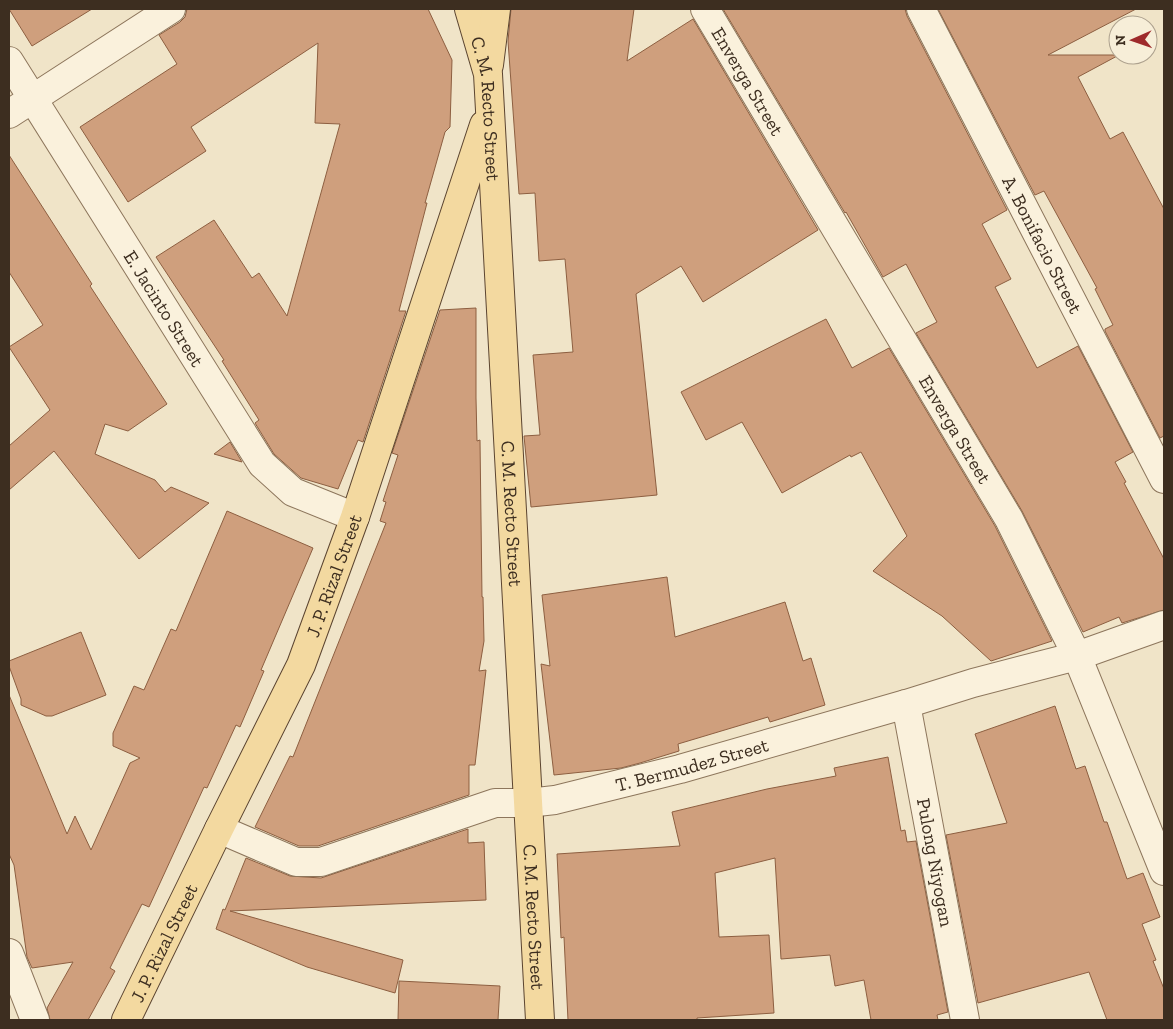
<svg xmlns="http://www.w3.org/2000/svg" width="1173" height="1029" viewBox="0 0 1173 1029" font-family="'Zilla Slab',serif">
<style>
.building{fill:#cf9f7d;stroke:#8d5f41}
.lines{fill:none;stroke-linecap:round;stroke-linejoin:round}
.minor-casing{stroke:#8d765c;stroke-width:30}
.major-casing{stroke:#5b4430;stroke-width:30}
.minor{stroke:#faf1dc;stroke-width:28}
.major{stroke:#f3d9a0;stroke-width:28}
.labels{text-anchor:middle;stroke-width:4;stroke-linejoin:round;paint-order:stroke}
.street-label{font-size:19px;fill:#3d2e20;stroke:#f7eed8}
</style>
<rect width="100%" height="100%" fill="#f0e4c8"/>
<g class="building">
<polygon points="9,9 92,9 32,46"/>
<polygon points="187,9 428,9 452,60 450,127 445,132 425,203 427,203 399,311 406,311 363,442 358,440 338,489 301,478 274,454 255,423 259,420 222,361 224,360 156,257 214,220 252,278 259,273 287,316 340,124 315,123 318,43 191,127 206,151 128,202 80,127 177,64 159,35 180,22 185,17"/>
<polygon points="511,9 634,9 627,61 693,19 818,230 703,302 681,266 636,294 657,495 531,507 524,436 540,435 533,355 573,352 565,259 539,261 535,193 519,194 508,41"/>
<polygon points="723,9 905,9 907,16 1007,210 982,224 1011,279 995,287 1037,368 1078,346 1133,452 1115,462 1126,482 1124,483 1164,559 1164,610 1122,623 1119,617 1083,632 1022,511 916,333 937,322 906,264 883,277 846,212 845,213"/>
<polygon points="938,9 1136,9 1048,55 1119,55 1078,77 1110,139 1123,132 1164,209 1164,436 1160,438 1105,331 1105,329 1113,325 1095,289 1097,288 1044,191 1035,195"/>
<polygon points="9,155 92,284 90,286 167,404 128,431 105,424 95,454 155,480 165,492 171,487 209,503 139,559 54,451 9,490 9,446 50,410 9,347 43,325 9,272"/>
<polygon points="476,308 476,398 477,441 480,440 482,597 483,597 484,641 479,671 486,670 475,765 469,765 469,795 318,846 299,846 255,827 290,756 293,757 386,523 380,521 386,502 383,501 398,455 392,453 440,310"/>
<polygon points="826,319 852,368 889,348 995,526 1052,641 991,661 942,616 873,571 907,536 861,452 851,457 850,455 782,493 742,422 706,440 681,392"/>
<polygon points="230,442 242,462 214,454"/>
<polygon points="227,511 313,548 261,670 264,671 240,727 236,725 207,788 204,787 149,907 142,904 110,968 115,971 88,1020 50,1020 47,1008 73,962 32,968 27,957 14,865 9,854 9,695 67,834 75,816 91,850 130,763 140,758 113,746 113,733 134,686 144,690 171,629 176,631"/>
<polygon points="667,577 675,637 785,602 803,661 811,658 825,705 770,722 768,717 678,744 679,751 640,763 621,768 554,775 541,664 550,666 542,595"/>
<polygon points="81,632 106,695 52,716 46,716 21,705 21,699 9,666 9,661"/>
<polygon points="1055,706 1076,769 1085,766 1104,822 1107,822 1127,879 1143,873 1160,917 1142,924 1156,960 1153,961 1164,989 1164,1020 1107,1020 1089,972 978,1003 946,835 1007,823 975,734"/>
<polygon points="888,757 901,831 905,830 907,842 916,841 948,1012 937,1015 938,1020 871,1020 864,980 835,986 830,955 781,959 775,858 715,873 719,937 769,935 774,1013 697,1018 697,1020 568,1020 564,937 561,938 557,854 680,846 672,812 767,789 836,776 834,768"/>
<polygon points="468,829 468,843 484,842 486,900 230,911 403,960 395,993 307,967 216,929 223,909 225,910 246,858 290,876 321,878"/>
<polygon points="399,981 500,986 498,1020 398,1020"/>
</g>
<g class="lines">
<defs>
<g id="minor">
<path id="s1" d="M705 9 1009 519 1077 656 1164 871"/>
<path id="s2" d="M921 9 1164 479"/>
<path id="s3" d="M9 61 262 464 293 492 355 517"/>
<polyline points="9,114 171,9"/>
<path id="s4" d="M906 704 965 1020"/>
<path id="s5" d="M219 829 296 862H321L495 803H528L555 800 680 769 906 704 973 683 1077 656 1164 625"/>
<polyline points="9,953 35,1020"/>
</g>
<g id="major">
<path id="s6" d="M469 9 488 74 540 1020"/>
<polyline points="489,65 496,9"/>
<path id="s7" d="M126 1020 219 829 301 665 355 517 484 125"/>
</g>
</defs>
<use href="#minor" class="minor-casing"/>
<use href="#major" class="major-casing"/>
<use href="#minor" class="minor"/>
<use href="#major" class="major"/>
</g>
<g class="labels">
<g class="street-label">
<text dy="7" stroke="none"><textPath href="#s1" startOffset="84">Enverga Street</textPath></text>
<text dy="7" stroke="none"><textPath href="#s6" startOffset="102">C. M. Recto Street</textPath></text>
<text dy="7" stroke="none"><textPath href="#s2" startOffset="265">A. Bonifacio Street</textPath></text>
<text dy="7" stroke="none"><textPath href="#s3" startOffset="292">E. Jacinto Street</textPath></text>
<text dy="7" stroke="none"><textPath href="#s1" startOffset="489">Enverga Street</textPath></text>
<text dy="7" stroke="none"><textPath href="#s6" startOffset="508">C. M. Recto Street</textPath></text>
<text dy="7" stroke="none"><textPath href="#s7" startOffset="491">J. P. Rizal Street</textPath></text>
<text dy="7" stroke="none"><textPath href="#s5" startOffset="494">T. Bermudez Street</textPath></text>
<text dy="7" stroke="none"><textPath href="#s4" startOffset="161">Pulong Niyogan</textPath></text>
<text dy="7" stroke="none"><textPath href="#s6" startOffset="912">C. M. Recto Street</textPath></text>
<text dy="7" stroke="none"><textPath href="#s7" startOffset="86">J. P. Rizal Street</textPath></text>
</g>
</g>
<rect width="1173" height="1029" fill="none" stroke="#3d2e20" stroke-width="20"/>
<g transform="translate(1133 40) rotate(268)"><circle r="24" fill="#f7eed8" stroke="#ada18e"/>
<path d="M0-4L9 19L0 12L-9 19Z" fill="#9e2a2b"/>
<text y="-8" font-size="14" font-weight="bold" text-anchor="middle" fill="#3d2e20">N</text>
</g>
</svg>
